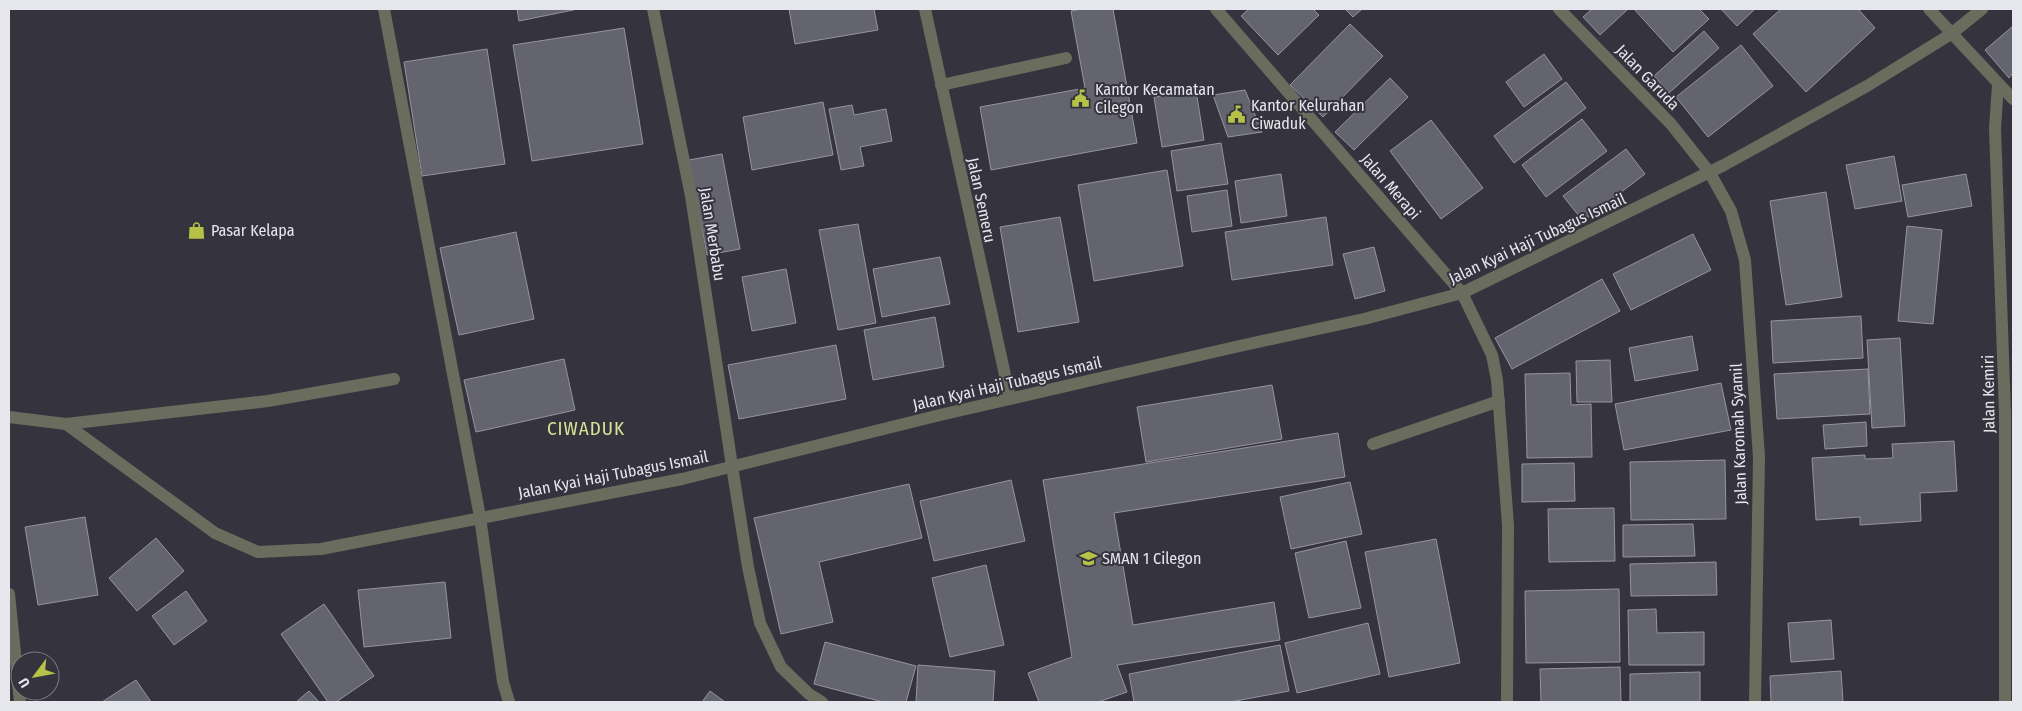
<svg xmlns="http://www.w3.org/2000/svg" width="2022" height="711" viewBox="0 0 2022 711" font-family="'Fira Sans Condensed',sans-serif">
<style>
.building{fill:#64646f;stroke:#9594a0}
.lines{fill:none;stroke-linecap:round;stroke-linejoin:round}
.minor{stroke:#6a6c5d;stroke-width:12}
.labels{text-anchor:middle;stroke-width:4;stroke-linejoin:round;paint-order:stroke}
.street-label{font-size:16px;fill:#e6e6ed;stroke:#35343e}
.poi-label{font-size:16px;fill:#e6e6ed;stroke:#35343e;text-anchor:start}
.quarter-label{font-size:19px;letter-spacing:1px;fill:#d8e194;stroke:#35343e}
</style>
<rect width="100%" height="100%" fill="#35343e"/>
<g class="building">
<polygon points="517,9 578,9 519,21"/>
<polygon points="789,9 874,9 878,30 795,44"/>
<polygon points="1082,9 1113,9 1137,143 991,170 980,107 1085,88 1071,11"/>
<polygon points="1249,9 1313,9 1319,15 1278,55 1241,16"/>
<polygon points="1345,9 1362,9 1353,17"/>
<polygon points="1592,9 1628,9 1600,35 1583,17"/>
<polygon points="1634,9 1699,9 1709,19 1673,52"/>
<polygon points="1721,9 1755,9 1737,26"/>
<polygon points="1781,9 1858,9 1875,28 1806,92 1753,34"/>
<polygon points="1350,24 1383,56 1323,117 1290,85"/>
<polygon points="2013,26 2013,73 2009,78 1985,50"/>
<polygon points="624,28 643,144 532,161 513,45"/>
<polygon points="1704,31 1719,48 1669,93 1654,76"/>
<polygon points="1741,45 1773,86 1708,137 1676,97"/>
<polygon points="487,49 505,164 422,176 404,62"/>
<polygon points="1544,54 1562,79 1524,107 1506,82"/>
<polygon points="1390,78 1408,97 1354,150 1335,132"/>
<polygon points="1566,82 1586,108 1514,163 1494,136"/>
<polygon points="1245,90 1262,132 1228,137 1213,95"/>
<polygon points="1196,91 1204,140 1162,147 1154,97"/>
<polygon points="823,102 833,155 752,170 743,117"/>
<polygon points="852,105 854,115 886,109 892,141 860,147 864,166 841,170 829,109"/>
<polygon points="1582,119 1607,151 1546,197 1522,165"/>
<polygon points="1431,120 1483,188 1441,219 1390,151"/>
<polygon points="1221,143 1228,184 1177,191 1171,151"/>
<polygon points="1626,149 1645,174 1583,221 1563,196"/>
<polygon points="722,154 740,249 707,255 689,160"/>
<polygon points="1894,156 1902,201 1855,209 1846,165"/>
<polygon points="1167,170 1183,266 1094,281 1078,185"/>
<polygon points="1281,174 1287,216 1241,223 1235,181"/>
<polygon points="1966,174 1972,206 1908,217 1902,185"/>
<polygon points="1227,190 1232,226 1192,232 1187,196"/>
<polygon points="1826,192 1842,297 1786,305 1770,201"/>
<polygon points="1060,217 1079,322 1018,332 1000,227"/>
<polygon points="1326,217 1333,265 1232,280 1225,232"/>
<polygon points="858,224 876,323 838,330 819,230"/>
<polygon points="1907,226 1942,230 1933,324 1898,321"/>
<polygon points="516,232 534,319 459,335 440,248"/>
<polygon points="1693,234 1711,270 1631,310 1613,274"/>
<polygon points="1374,247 1385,291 1355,299 1343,254"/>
<polygon points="940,257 950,304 882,317 873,269"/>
<polygon points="786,269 796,323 752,331 742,277"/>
<polygon points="1602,279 1620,311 1512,369 1495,338"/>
<polygon points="1861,316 1863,358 1773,363 1771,321"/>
<polygon points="935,317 944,367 873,380 864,330"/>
<polygon points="1692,336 1698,370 1635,381 1629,348"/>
<polygon points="1900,338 1905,426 1872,428 1867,340"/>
<polygon points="836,345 846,399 739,419 728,365"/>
<polygon points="564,359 575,410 476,432 464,380"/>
<polygon points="1610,360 1612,402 1577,402 1576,361"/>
<polygon points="1868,369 1870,414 1777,419 1774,374"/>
<polygon points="1570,373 1571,405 1591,404 1592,457 1527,458 1525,374"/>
<polygon points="1721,383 1731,430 1624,450 1615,404"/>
<polygon points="1272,385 1282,439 1146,462 1137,407"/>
<polygon points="1866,422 1867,446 1825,449 1823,425"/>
<polygon points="1338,433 1345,477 1114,513 1133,625 1274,602 1280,640 1117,665 1127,692 1098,702 1039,702 1028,673 1072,657 1043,480"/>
<polygon points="1954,441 1957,491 1920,493 1921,521 1860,525 1860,517 1816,520 1812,458 1865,455 1865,459 1893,458 1892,444"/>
<polygon points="1725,460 1726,519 1631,520 1630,462"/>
<polygon points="1574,463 1575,501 1522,502 1522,464"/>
<polygon points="1011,480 1025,541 934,561 920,501"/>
<polygon points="1350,482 1362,534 1291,549 1280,497"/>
<polygon points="909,484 922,538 819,562 833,622 781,634 754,518"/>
<polygon points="1614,508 1615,561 1549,562 1548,509"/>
<polygon points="85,517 98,595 38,605 25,527"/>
<polygon points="1693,524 1695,556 1623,557 1623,525"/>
<polygon points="156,538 184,571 137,611 109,578"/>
<polygon points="1436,539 1460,663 1389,677 1365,552"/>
<polygon points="1346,541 1361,608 1309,618 1295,553"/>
<polygon points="1716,562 1717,595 1631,596 1630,564"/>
<polygon points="986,565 1004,645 950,657 932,578"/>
<polygon points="445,582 451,638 364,647 358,590"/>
<polygon points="1619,589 1620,662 1526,663 1525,591"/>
<polygon points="186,591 207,621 174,645 152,616"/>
<polygon points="324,604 374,676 336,702 328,702 281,634"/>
<polygon points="1656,609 1657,633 1704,632 1704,665 1629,665 1628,610"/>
<polygon points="1831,620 1834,659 1791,662 1788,623"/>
<polygon points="1368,623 1380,674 1297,693 1285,643"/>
<polygon points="825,642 916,666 906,702 883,702 814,684"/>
<polygon points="1280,645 1289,691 1230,702 1134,702 1129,674"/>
<polygon points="918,665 995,671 993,702 916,702"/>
<polygon points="1620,667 1621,702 1541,702 1540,669"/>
<polygon points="1841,671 1843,702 1771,702 1770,676"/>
<polygon points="1700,672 1700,702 1630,702 1630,674"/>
<polygon points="136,680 151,702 102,702"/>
<polygon points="309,691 319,702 296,702"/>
<polygon points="710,691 725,702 702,702"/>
</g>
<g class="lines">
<g class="minor">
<polyline points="384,9 480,517 503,682 509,702"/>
<polyline points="653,9 691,196 732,466 748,567 760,623 781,667 809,694 822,702"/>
<polyline points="925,9 1010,398"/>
<polyline points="1216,9 1462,293 1492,355 1497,380 1508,525 1507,702"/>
<polyline points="1559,9 1671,124 1710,173 1731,211 1745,260 1759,457 1755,702"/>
<polyline points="1929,9 2013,99"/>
<polyline points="941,85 1066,58"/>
<polyline points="1998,85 1995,128 2005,413 2005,702"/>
<polyline points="9,417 66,424 215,533 258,552 321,549 682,479 940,415 1235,347 1364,319 1462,293 1724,165 1867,86 1951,34 1982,9"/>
<polyline points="66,424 268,401 394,379"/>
<polyline points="1373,444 1499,401"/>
<polyline points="9,594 20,702"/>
</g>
</g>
<defs>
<symbol id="civic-bare" viewBox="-9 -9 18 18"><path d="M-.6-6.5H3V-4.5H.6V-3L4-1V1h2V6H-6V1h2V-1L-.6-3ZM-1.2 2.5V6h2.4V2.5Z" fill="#b6c148" stroke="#35343e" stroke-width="2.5" paint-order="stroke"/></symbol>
<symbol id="shop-bare" viewBox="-9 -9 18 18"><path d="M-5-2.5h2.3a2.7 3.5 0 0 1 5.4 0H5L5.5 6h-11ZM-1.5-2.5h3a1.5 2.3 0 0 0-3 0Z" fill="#b6c148" stroke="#35343e" stroke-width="2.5" paint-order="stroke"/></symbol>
<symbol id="school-bare" viewBox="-9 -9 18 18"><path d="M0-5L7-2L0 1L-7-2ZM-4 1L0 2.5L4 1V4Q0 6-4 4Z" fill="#b6c148" stroke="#35343e" stroke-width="2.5" paint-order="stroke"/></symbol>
</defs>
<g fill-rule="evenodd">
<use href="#civic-bare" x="1068" y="86" width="25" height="25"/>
<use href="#civic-bare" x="1224" y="102" width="25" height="25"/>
<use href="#shop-bare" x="184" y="218" width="25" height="25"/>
<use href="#school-bare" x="1076" y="546" width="25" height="25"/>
</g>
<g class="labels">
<g class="street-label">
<text transform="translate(1648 77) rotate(46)" y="6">Jalan Garuda</text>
<text transform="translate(1391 186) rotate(49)" y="6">Jalan Merapi</text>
<text transform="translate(982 200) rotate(78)" y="6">Jalan Semeru</text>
<text transform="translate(713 234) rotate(81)" y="6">Jalan Merbabu</text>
<text transform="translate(1537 238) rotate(-25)" y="6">Jalan Kyai Haji Tubagus Ismail</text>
<text transform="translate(1007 383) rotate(-13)" y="6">Jalan Kyai Haji Tubagus Ismail</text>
<text transform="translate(1988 394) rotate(-91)" y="6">Jalan Kemiri</text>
<text transform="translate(1738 434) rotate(-92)" y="6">Jalan Karomah Syamil</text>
<text transform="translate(613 474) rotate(-11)" y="6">Jalan Kyai Haji Tubagus Ismail</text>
</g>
<g class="poi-label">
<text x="1095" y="95">Kantor Kecamatan<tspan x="1095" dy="18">Cilegon</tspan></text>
<text x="1251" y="111">Kantor Kelurahan<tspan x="1251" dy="18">Ciwaduk</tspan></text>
<text x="211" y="236">Pasar Kelapa</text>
<text x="1102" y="564">SMAN 1 Cilegon</text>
</g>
<g class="quarter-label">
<text x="586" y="435">CIWADUK</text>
</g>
</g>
<rect width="2022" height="711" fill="none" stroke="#e6e6ed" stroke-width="20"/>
<g transform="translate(35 676) rotate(238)"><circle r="24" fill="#35343e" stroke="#7c7b84"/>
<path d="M0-4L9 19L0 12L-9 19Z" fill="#b6c148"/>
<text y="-8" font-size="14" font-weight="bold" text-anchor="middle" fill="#e6e6ed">U</text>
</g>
</svg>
